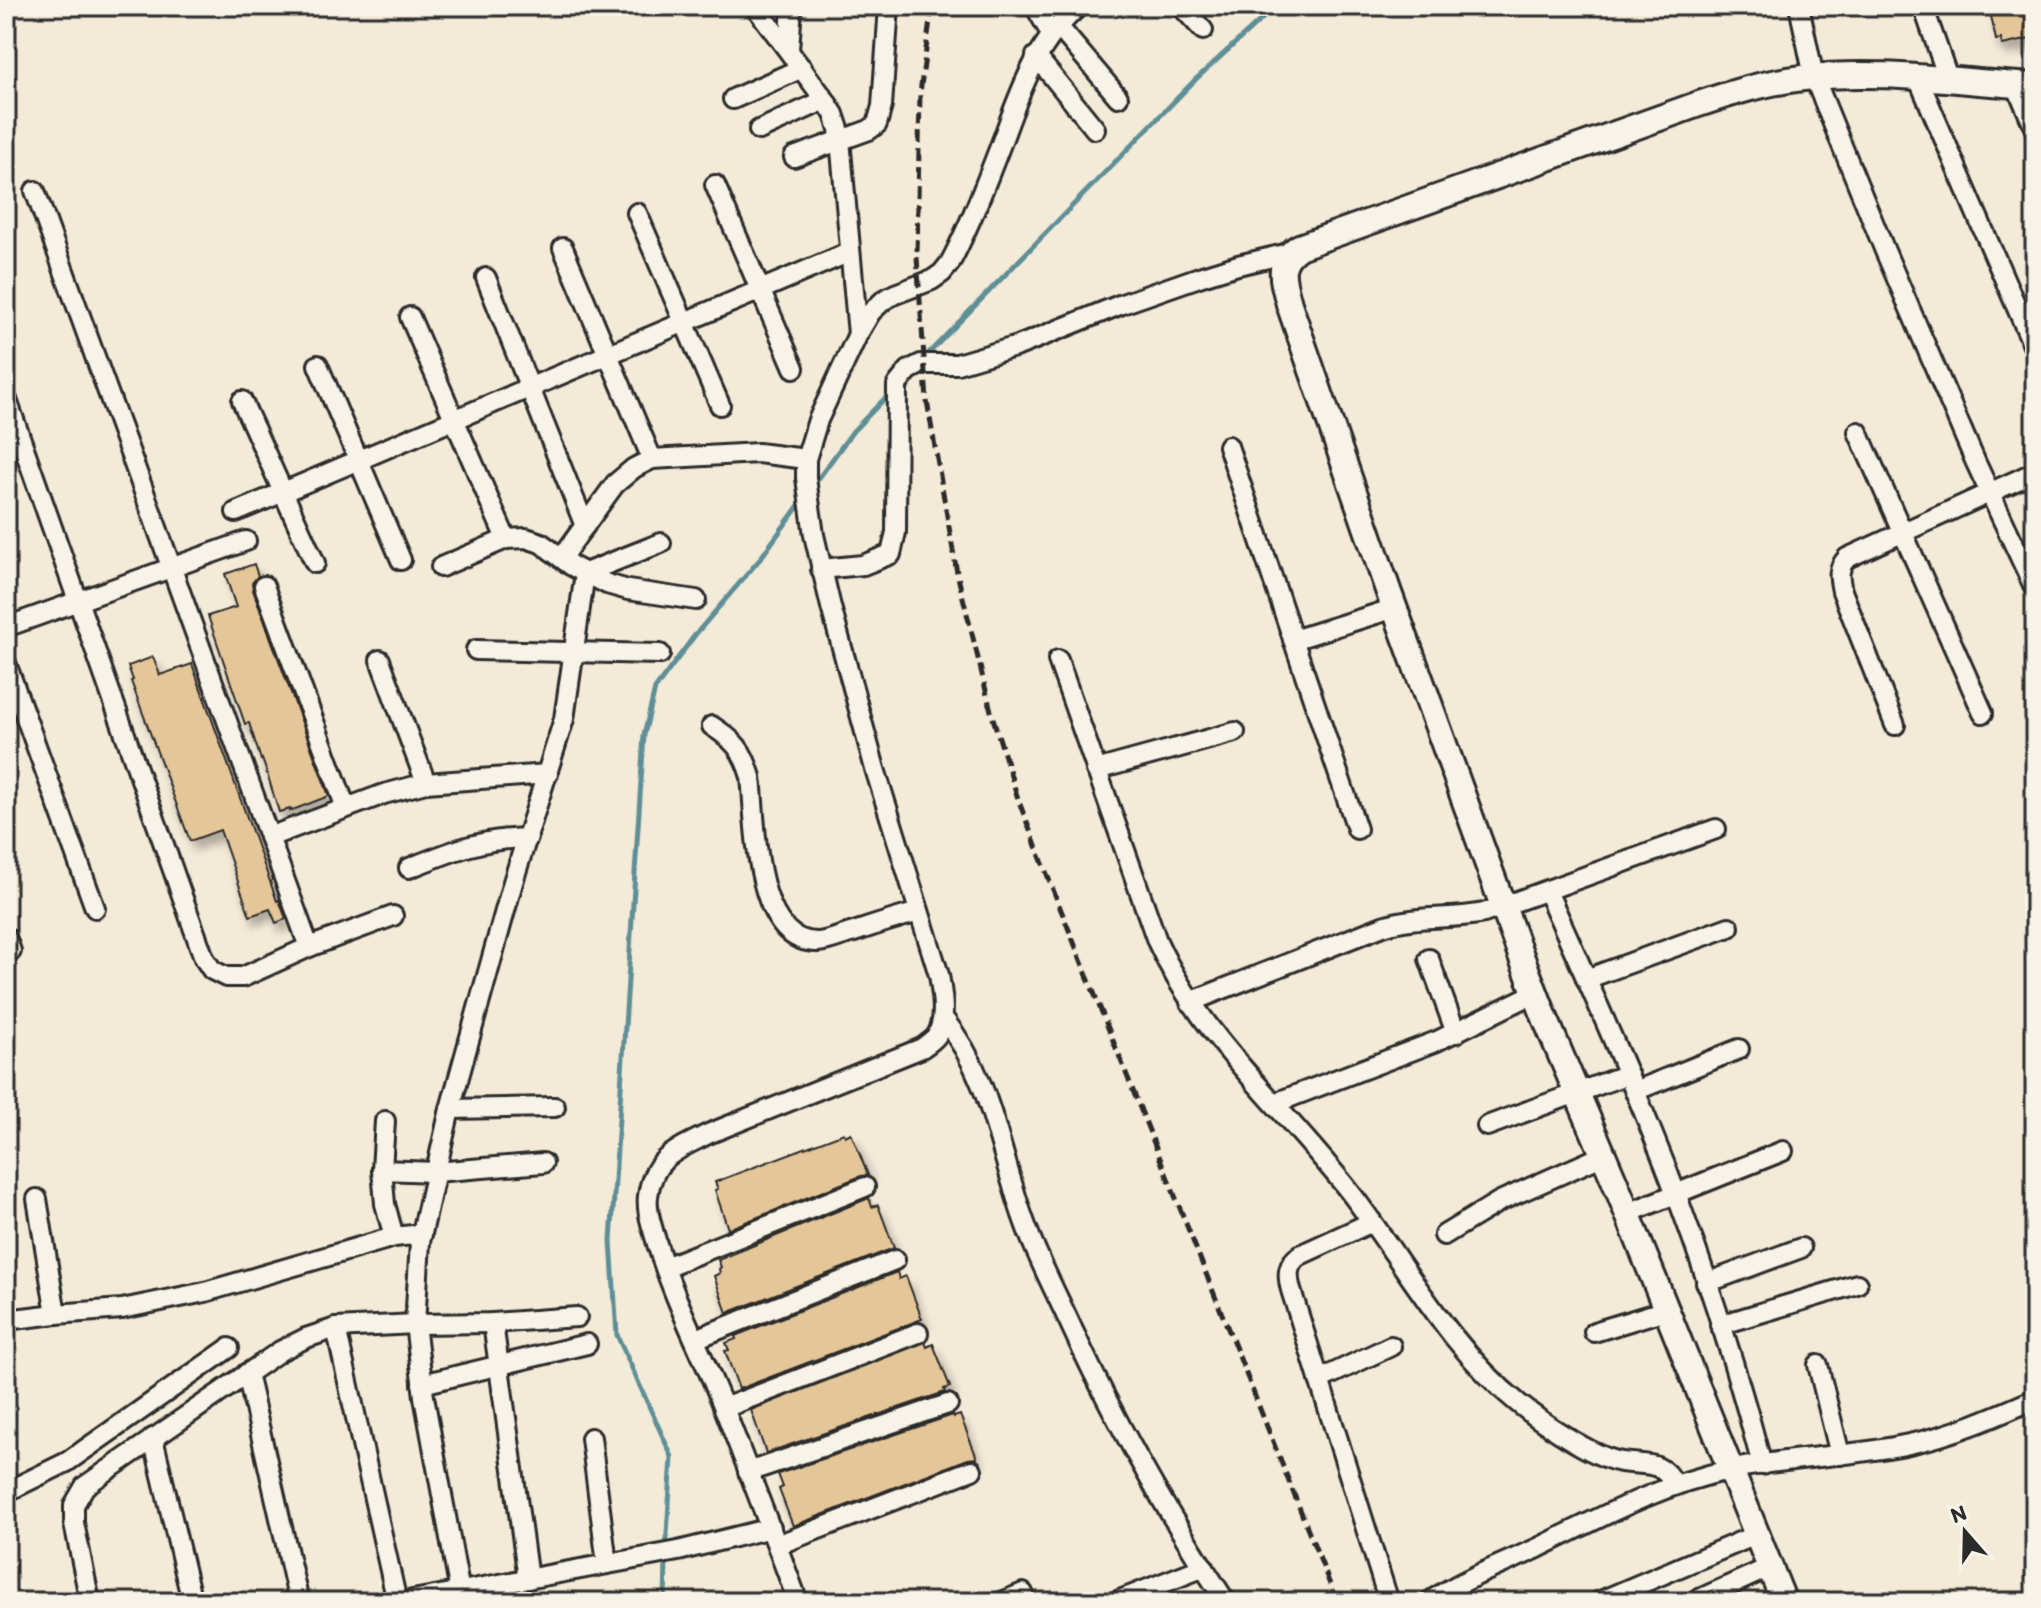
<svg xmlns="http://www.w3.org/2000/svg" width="2041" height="1608" viewBox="0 0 2041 1608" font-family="Itim,sans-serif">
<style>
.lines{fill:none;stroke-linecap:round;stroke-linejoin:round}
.stream{stroke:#5f8f96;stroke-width:5}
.building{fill:#e5c698;stroke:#2b2b2b;stroke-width:2;filter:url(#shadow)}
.minor-casing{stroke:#2b2b2b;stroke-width:24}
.tertiary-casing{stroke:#2b2b2b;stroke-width:30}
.minor{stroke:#f7f3e8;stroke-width:18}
.tertiary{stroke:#f7f3e8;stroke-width:24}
.rail{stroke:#2b2b2b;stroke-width:5;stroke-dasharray:12 6;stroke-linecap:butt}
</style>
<defs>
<filter id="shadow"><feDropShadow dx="5" dy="9" stdDeviation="4" flood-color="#0004"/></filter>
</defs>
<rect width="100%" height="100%" fill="#f3ead8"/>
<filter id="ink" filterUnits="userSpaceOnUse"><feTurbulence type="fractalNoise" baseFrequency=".0125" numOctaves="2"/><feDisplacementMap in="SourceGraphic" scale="16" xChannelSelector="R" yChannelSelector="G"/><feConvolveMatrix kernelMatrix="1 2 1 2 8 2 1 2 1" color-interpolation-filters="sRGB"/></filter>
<g filter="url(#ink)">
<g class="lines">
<g class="stream">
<polyline points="923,359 1196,79 1276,6"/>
<polyline points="813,486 853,431 891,392"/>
<polyline points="666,1549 672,1457 617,1335 611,1241 644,735 655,689 695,635 760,559 802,501"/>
<polyline points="665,1602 666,1559"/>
</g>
</g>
<g class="building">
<polygon points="1989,6 2035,6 2035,38 2002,45 2001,39 1996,40"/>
<polygon points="254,564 258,576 252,583 253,590 329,796 290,811 290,809 279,812 266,770 262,759 261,760 249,723 245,724 208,616 236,607 225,574"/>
<polygon points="153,657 160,675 192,664 277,901 279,900 286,919 276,923 270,909 250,916 220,830 190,841 131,681 133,680 128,666"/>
<polygon points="844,1133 845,1136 851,1133 868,1175 861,1176 728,1229 715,1190 718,1189 715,1182"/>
<polygon points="869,1198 872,1207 878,1205 894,1248 727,1313 714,1276 720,1273 719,1269 721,1267 718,1260"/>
<polygon points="897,1272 899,1279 906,1276 922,1319 739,1389 725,1351 729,1350 726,1343 736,1339 735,1336"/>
<polygon points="925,1342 927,1347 933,1344 950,1387 944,1389 945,1392 766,1453 751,1410"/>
<polygon points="953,1415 954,1417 960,1415 977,1458 968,1459 793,1526 779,1489 783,1487 778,1474"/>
</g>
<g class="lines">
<defs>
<g id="minor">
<polyline points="755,6 825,100 834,114 839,129 858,334"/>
<polyline points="1035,6 1051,34"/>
<polyline points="1181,6 1203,30"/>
<polyline points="1799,6 1814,77 1885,251 1976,463 2035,589"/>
<polyline points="1923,6 1948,78"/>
<polyline points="1058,26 1118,97"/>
<polyline points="789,50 792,6"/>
<polyline points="1036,56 1095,129"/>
<polyline points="1918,78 2035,350"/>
<polyline points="2016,85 2035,129"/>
<polyline points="733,99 802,68"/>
<polyline points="759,130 825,100"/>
<polyline points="794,157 869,130 877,124 882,106 889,6"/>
<polyline points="715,185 794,368"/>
<polyline points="35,191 309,947"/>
<polyline points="637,213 720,405"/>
<polyline points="563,248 652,459"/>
<polyline points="486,278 585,526"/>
<polyline points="410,317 506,539"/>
<polyline points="318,365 401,560"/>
<polyline points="6,397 204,958 212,970 226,977 243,977 309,947 393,916"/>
<polyline points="242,401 315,563"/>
<polyline points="1858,432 1983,713"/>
<polyline points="1228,446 1357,829"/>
<polyline points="236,512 850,252"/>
<polyline points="562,557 615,484 634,468 652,459 758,453 806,459"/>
<polyline points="441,567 506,539 526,538 541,543 572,566 607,584 628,590 696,600"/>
<polyline points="821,569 863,565 891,554 896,532 897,385 909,370 921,364 957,364 1018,346 1122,304 1202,276 1238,265 1289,253"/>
<polyline points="264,586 346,808"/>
<polyline points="6,627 246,541"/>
<polyline points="1293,640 1395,608"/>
<polyline points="476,650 660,654"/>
<polyline points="380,660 426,783"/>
<path d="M1058 660 1157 941C1202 1041 1291 1113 1356 1200 1408 1269 1450 1348 1518 1403 1540 1421 1590 1455 1617 1461 1641 1467 1661 1457 1674 1485"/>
<polyline points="6,663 95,908"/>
<path d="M1895 725 1842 591C1839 577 1837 569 1847 558L2035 472"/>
<path d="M712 726C735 741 743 750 751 777 756 820 753 944 818 942 830 941 842 935 854 932 875 925 897 918 919 912"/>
<polyline points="1096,770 1235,732"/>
<polyline points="269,837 384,794 426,783 548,774"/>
<path d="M409 868C452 851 480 839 528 838"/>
<path d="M1547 891C1582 968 1617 1046 1649 1125 1694 1235 1732 1350 1762 1465"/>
<polyline points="6,937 11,951"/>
<polyline points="1429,959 1456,1033"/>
<polyline points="1586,979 1729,927"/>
<path d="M1190 1002 1383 926C1416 915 1451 920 1484 913L1716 829"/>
<path d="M943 1018C993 1079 999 1154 1026 1226 1037 1256 1052 1285 1066 1315 1111 1414 1165 1511 1226 1602"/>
<polyline points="1635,1091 1739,1049"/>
<polyline points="1275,1103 1437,1041 1535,993"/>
<polyline points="450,1109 555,1107"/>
<polyline points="385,1121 382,1170 385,1204 394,1237"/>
<polyline points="1487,1126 1628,1074"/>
<polyline points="382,1170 435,1172 543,1163"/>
<polyline points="37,1199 56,1314"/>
<polyline points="1628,1213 1783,1151"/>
<path d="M1372 1222 1300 1255C1287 1264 1287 1275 1291 1290L1389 1602"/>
<polyline points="1444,1235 1500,1201 1604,1155"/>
<polyline points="665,1267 865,1187"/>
<polyline points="1706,1283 1801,1248"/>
<polyline points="6,1320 56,1314 122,1309 205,1292 394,1237 422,1234"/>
<polyline points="493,1323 528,1579"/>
<polyline points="1720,1325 1857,1284"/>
<polyline points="336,1328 397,1602"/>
<polyline points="1594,1332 1666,1310"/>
<polyline points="695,1339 895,1260"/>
<polyline points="1818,1365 1840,1455"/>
<polyline points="247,1373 299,1602"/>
<polyline points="1319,1380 1391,1346"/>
<polyline points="422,1384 587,1344"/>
<polyline points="724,1408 918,1333"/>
<polyline points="153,1438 192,1602"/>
<polyline points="591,1438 607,1564"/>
<polyline points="748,1472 948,1404"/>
<polyline points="6,1492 67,1462 229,1348"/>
<polyline points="777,1545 972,1470"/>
<polyline points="90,1602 74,1523 74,1505 85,1486 280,1351 306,1338 336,1328 415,1324 493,1323 577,1317"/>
<polyline points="402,1602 678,1551 771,1528"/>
<polyline points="460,1602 459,1587 424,1397 415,1324 420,1242 450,1109 513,882 564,719 585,573 661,543"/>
<path d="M798 1602C774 1537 749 1472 724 1408 702 1353 674 1300 657 1244 653 1229 646 1212 648 1196 653 1157 677 1150 708 1134L922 1048C927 1044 934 1040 937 1035 947 1017 942 994 939 975L875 769 831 607 814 535 806 478V459L818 420 858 334 871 312 884 300 895 294 932 280 942 273 950 263C969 227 984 188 999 149 1019 96 1034 44 1079 6"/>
<polyline points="1001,1602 1023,1593"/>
<polyline points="1115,1602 1204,1567"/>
<path d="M1429 1602C1463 1579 1501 1565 1538 1548 1599 1518 1662 1484 1729 1470 1788 1457 1850 1457 1909 1444 1953 1435 1994 1417 2035 1399"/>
<polyline points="1598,1602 1758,1534"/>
<polyline points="1693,1602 1770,1567"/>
</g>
<path id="tertiary" d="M1784 1602 1614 1180 1545 1018 1523 961 1389 593 1289 304C1283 280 1275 263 1299 247L1696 105C1731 93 1766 82 1803 78 1880 69 1958 82 2035 86"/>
</defs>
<use href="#minor" class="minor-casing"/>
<use href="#tertiary" class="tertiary-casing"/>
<use href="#minor" class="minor"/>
<use href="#tertiary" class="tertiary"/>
<polyline class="rail" points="932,6 920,93 917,257 927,401 957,573 992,715 1019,802 1059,905 1337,1602"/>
</g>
</g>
<rect width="2041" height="1608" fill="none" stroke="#f7f3e8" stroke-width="32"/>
<rect x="16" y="16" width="2009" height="1576" fill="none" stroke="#2b2b2b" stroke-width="3" filter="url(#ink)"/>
<g transform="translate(1965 1532) rotate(340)" stroke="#f7f3e8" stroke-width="6" paint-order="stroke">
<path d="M0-6L14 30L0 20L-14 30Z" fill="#2b2b2b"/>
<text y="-12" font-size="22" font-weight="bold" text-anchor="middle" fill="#2b2b2b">N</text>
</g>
</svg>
